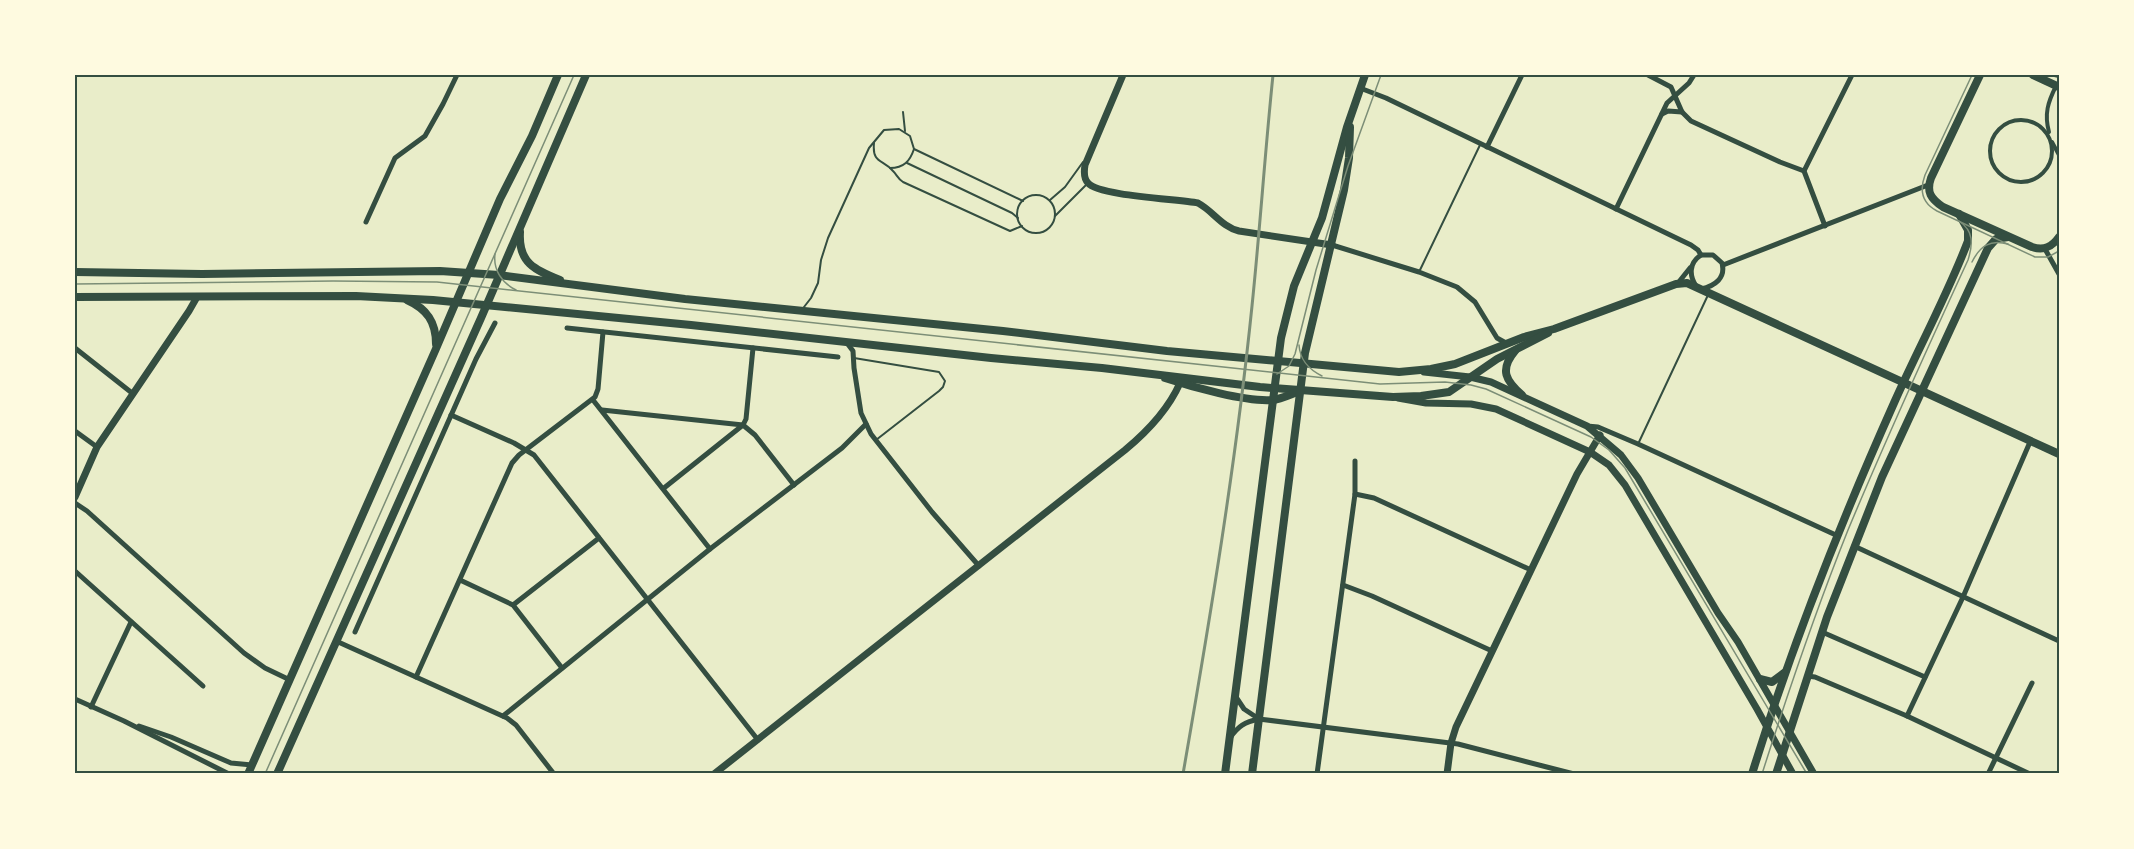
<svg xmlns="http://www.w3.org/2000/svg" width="2134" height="849" viewBox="0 0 2134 849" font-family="Arial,sans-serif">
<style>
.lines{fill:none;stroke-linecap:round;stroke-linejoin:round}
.service{stroke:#344e41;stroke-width:2}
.pedestrian{stroke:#344e41;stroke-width:4}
.minor{stroke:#344e41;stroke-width:5}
.tertiary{stroke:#344e41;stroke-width:7}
.secondary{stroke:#344e41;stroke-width:8}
.tram{stroke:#7c8e77;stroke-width:1.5}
.rail{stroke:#7c8e77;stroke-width:3}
.neatline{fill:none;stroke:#344e41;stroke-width:2}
</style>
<rect width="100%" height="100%" fill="#e9edc9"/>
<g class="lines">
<g class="service">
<polyline points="903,112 905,131"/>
<path d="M874 143C872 164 883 159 893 171 897 175 898 179 903 182L1010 231 1022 226"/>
<polyline points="914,149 1023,201"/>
<polyline points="907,163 1012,213 1018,218"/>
<circle cx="1036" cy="214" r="19"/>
<polyline points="1050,200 1065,187 1083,162"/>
<polyline points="1055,216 1087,184"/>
<polyline points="1420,270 1480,145"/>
<path d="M804 307 811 298 818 283 821 260 828 238 869 148 884 130 899 129 910 136 914 149C910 161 904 168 890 168"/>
<polyline points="854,358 939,372 945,381 943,387 939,391 876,440"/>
<polyline points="1639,442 1708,295"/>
</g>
<g class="pedestrian">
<circle cx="2021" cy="151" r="31"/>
<path d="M2049 132C2044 114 2048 102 2056 86"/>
<polyline points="2052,142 2059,155"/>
</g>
<g class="minor">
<polyline points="1648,75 1671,87 1682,112 1691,121 1780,162 1804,171"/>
<polyline points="1360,88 1386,98 1691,245 1698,250 1701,255"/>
<polyline points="1662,114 1668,111 1682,112"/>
<polyline points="1487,147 1522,75"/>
<polyline points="1616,209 1667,103 1689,83 1694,75"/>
<polyline points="366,222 395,158 425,136 443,104 457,75"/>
<polyline points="1825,226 1804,171 1852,75"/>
<polyline points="1332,245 1419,272 1457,287 1475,302 1497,338 1506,343"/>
<polyline points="2045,249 2059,274"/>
<polyline points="1723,265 1928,185"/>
<polyline points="1678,283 1690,268"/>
<path d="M1696 286C1689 275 1689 263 1701 255H1713L1722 263C1726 278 1715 286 1701 289"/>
<polyline points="567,328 838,357"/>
<polyline points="847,343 853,351 854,368 861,413 871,434 932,512 979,566"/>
<polyline points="75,348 132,393"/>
<polyline points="593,400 710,549"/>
<polyline points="602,410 743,425 755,435 794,485"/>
<polyline points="451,415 514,443 534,455 758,740"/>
<polyline points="743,425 746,419 753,348"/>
<polyline points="1587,426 1598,427 1638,444 1838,536"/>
<polyline points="75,431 97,447"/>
<polyline points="664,488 743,425"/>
<polyline points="1355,494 1374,498 1531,570"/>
<polyline points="75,503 87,511 244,653 265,668 290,680"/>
<polyline points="1854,546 2059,641"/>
<polyline points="75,571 203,686"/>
<polyline points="460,580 513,605 562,668"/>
<polyline points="1343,585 1372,596 1492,651"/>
<polyline points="513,605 599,538"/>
<polyline points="355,632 476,359 495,323"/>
<polyline points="1822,632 1925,677"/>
<polyline points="336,641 507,718 516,725 554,774"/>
<polyline points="1807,676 1815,677 1907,716 2030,774"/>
<polyline points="416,677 512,463 519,455 595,397 598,389 603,332"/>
<polyline points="75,699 124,721 229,774"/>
<polyline points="91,707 131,622"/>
<polyline points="503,716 710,549 842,448 866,424"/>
<polyline points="1907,716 1963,597 2030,442"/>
<polyline points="1259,719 1458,744 1574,774"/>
<polyline points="139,726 171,737 231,763 252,765"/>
<path d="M1230 738C1238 726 1245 722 1259 719L1244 709 1236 697"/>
<polyline points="1317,774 1355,494 1355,461"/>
<polyline points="1988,774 2032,683"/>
</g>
<g class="tertiary">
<path d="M1123 75 1085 165C1084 171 1084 179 1088 183 1099 196 1177 199 1198 203 1213 211 1222 227 1239 231L1332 245"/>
<polyline points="1424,372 1470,377 1491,382 1587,426 1621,455 1638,478 1718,613 1738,642 1814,774"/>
<polyline points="1398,398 1426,403 1471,404 1496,409 1590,452 1609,465 1625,485 1757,709 1793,774"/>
<polyline points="75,497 97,447 189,311 197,297"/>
<path d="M714 774 1125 450C1148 431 1168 410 1180 383"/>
<polyline points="1447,774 1451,743 1456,727 1577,474 1600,435"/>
</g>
<g class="secondary">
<path d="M1980 75 1931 178C1926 192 1931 199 1943 207L2032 247C2044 251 2052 247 2059 237"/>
<polyline points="2033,75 2059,87"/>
<path d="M520 232C518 263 535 270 560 280"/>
<polyline points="75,272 202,274 440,271 499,275 685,299 1003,331 1167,351 1399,372 1431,369 1455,364 1524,337 1554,329 1676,284 1687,283 2059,454"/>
<polyline points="75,297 356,296 433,300 691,325 991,358 1102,368 1260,387 1393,397 1421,396 1449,392 1497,359 1548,333"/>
<path d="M407 300C427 309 436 322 436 344"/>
<path d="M1515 351C1499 370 1506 381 1522 395"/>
<path d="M1165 378C1192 387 1246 402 1272 400 1282 399 1291 394 1300 391"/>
<polyline points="1760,679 1772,682 1784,673"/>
<polyline points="248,774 435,351 500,199 532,136 558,75"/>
<polyline points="277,774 481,318 586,75"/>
<polyline points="1225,774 1281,338 1294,286 1322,218 1347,127 1365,75"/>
<polyline points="1252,774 1305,353 1344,190 1349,158 1350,127"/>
<path d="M1752 774C1791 647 1840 524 1894 403 1918 349 1947 296 1968 241V230L1959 214"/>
<polyline points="1776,774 1827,617 1882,477 1988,248 1996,239 2008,237"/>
</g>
<g class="tram">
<path d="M1972 75 1925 175C1919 191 1922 203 1937 211L2035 257H2048L2059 251"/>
<polyline points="2051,75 2059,78"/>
<path d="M495 254C493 270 502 283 516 290"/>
<path d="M1972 262C1980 246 1990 239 2008 244"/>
<polyline points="75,284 333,281 437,282 1380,384 1445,382 1471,385 1486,389 1591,437 1609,450 1625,468 1807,774"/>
<path d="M1299 345C1300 360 1308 369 1322 376"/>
<polyline points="1277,374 1289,366 1295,354 1316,270 1348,166 1381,75"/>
<polyline points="265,774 574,75"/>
<path d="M1762 774C1788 692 1816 610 1848 530 1886 439 1927 349 1968 260 1973 244 1974 231 1959 221"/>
</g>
<path class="rail" d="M1183 774C1210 619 1236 463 1252 306 1260 229 1265 152 1273 75"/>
</g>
<rect width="2134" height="849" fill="none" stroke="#fefae0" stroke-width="153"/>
<rect x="76" y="76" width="1982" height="696" class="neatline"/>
</svg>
